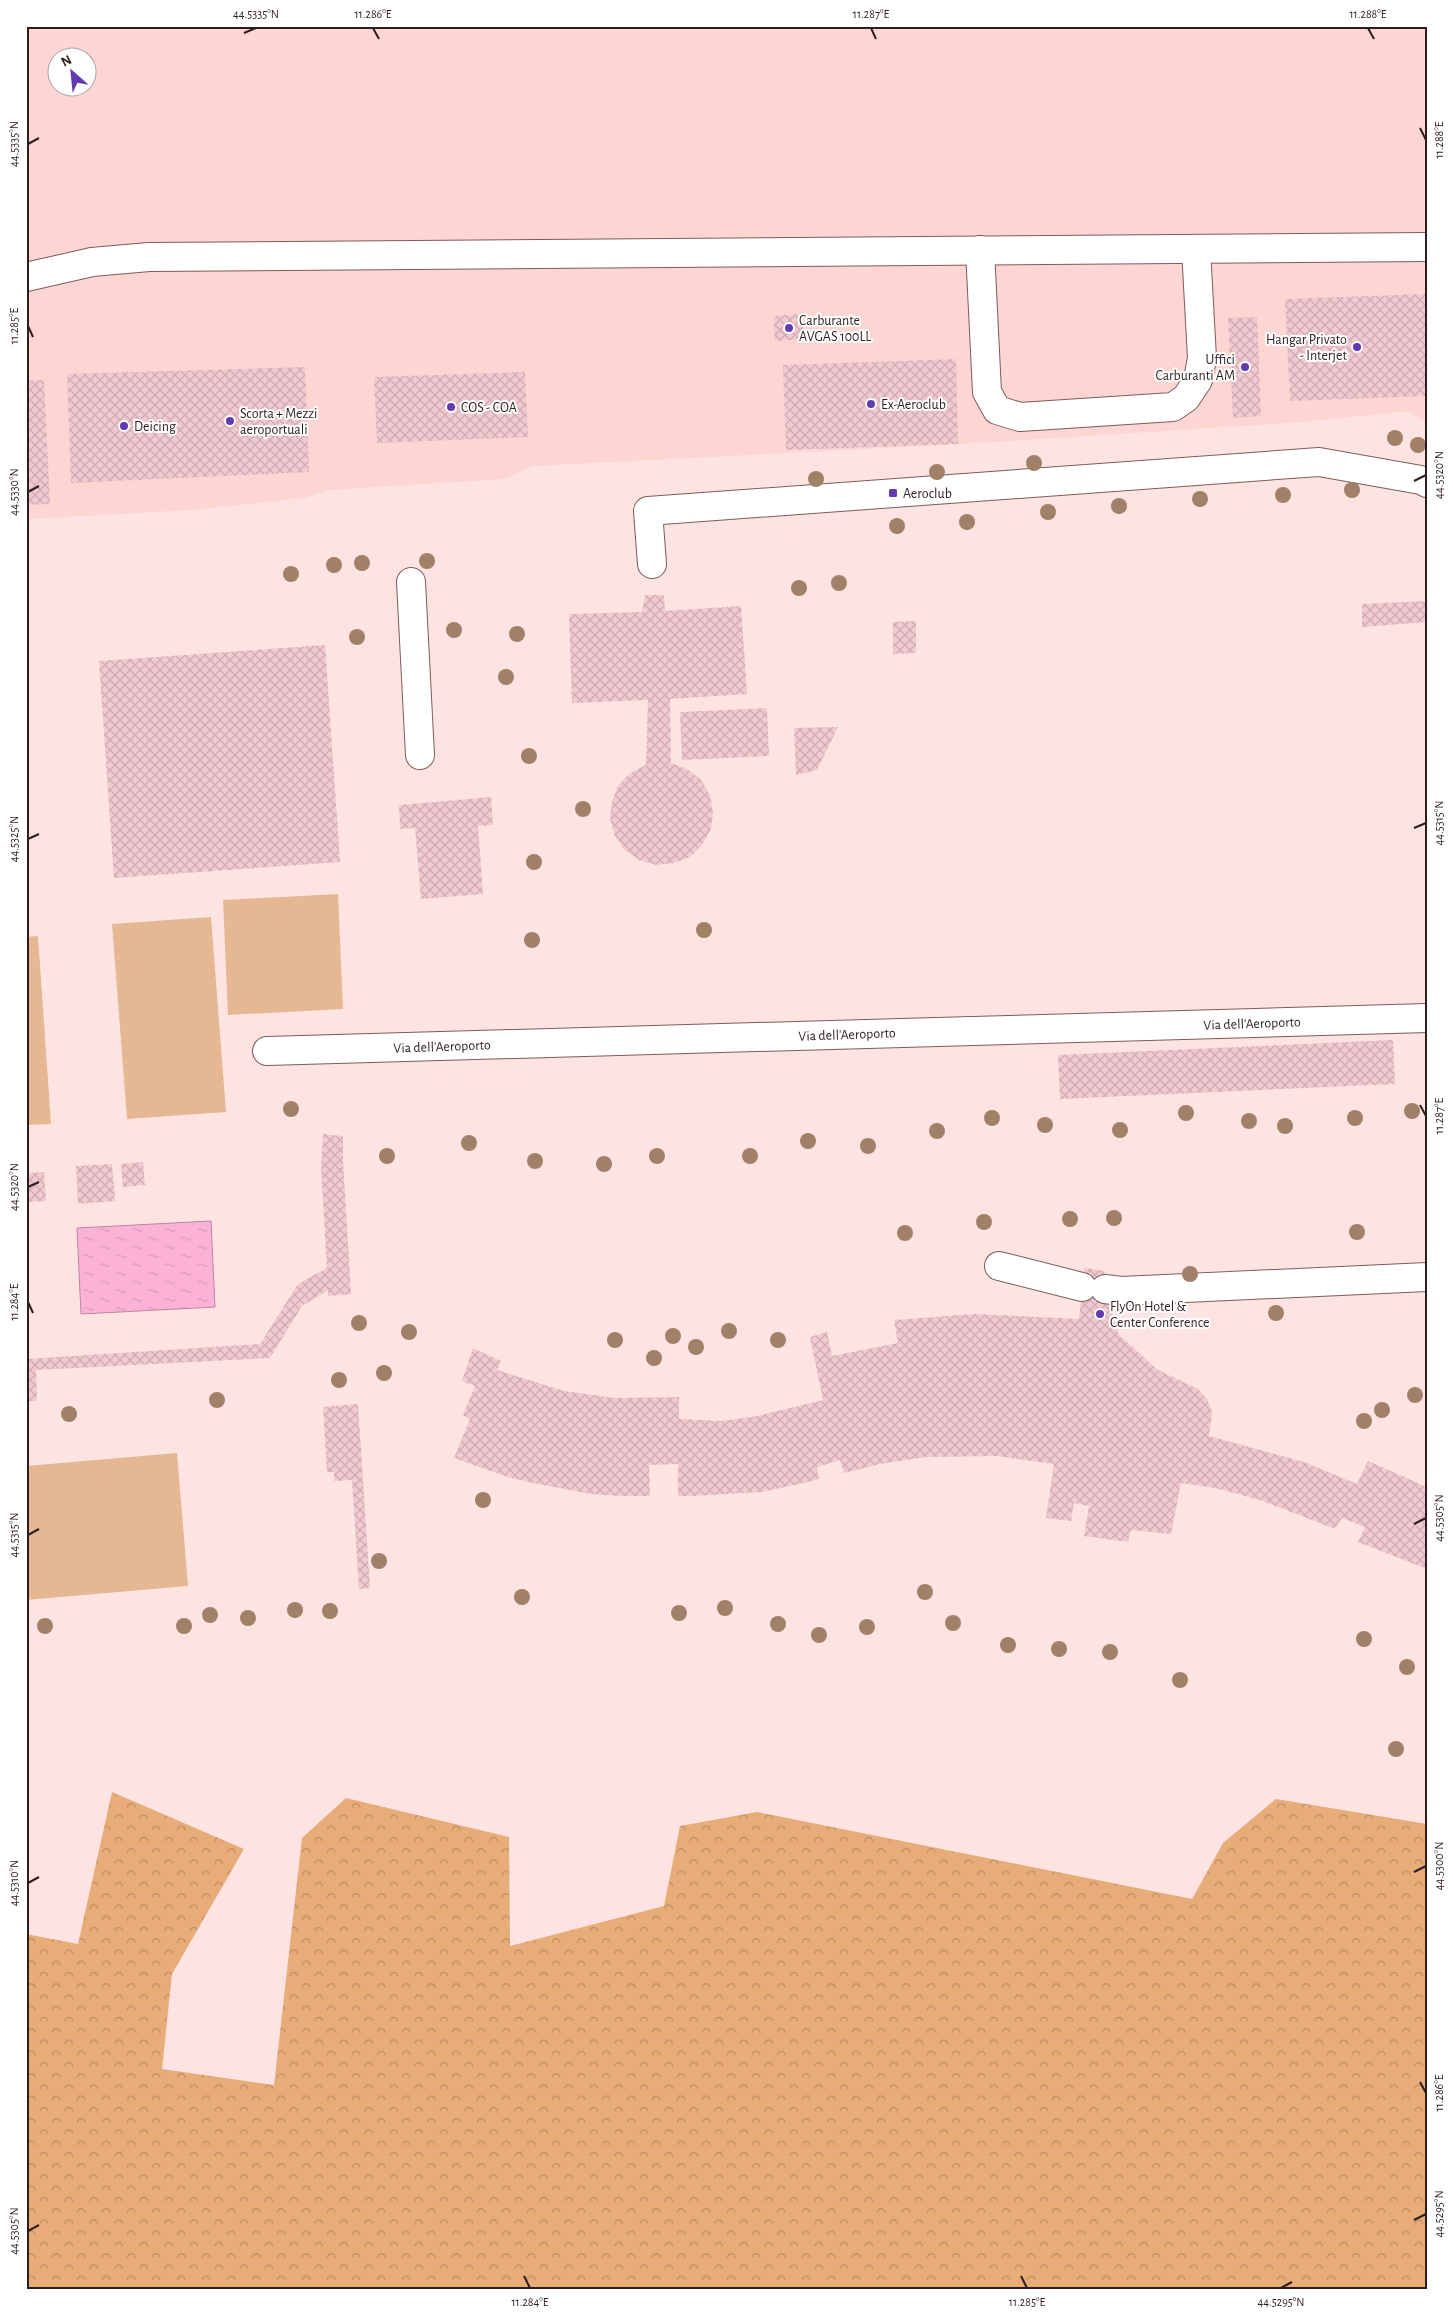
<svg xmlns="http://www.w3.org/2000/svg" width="1453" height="2315" viewBox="0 0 1453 2315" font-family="'Alegreya Sans',sans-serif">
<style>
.built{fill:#fdd5d2;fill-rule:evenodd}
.grass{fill:#e5b792}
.forest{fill:url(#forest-crowns)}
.water{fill:url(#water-ripples);stroke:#be869f}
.building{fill:url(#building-cross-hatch)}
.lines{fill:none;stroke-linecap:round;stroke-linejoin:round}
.minor-casing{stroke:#7e5b58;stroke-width:30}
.minor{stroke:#fff;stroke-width:28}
.tree{fill:#a18068}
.ticks{fill:none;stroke:#2d1e1d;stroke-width:2}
.poi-dot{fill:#623ab2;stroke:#fff;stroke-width:2}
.labels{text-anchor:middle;stroke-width:4;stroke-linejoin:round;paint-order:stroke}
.poi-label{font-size:14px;fill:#2d1e1d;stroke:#fff;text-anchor:start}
.street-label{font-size:14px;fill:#2d1e1d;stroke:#fff}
.neatline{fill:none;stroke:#2d1e1d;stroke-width:2}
.ticks-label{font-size:12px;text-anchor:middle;fill:#2d1e1d}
</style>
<defs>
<pattern id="forest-crowns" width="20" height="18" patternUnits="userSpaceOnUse" patternTransform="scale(1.25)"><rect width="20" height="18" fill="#e8ac79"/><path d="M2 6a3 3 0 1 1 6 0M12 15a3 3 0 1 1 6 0" fill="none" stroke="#bc8b63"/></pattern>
<pattern id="water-ripples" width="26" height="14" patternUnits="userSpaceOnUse" patternTransform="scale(1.25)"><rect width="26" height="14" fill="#fcb2d7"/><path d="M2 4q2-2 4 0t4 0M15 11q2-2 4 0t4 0" fill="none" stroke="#d899b8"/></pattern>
<pattern id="building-cross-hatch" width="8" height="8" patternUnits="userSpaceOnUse" patternTransform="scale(1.25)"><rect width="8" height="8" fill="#f1c9d0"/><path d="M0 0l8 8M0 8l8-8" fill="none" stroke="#cfacb2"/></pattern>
</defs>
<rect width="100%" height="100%" fill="#fde4e2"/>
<path class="built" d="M26 26H1427V423L1408 411 1302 422 962 444 533 466 504 479 328 490 305 498 191 510 26 519ZM58 58H88V88H58Z"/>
<g class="grass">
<polygon points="338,894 343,1009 228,1015 223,900"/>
<polygon points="211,917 226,1112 127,1119 112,924"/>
<polygon points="38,936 51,1124 26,1125 26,937"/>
<polygon points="177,1453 188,1586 26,1600 26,1466"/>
</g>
<polygon class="forest" points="112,1792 244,1849 172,1974 162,2069 274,2085 302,1838 346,1798 509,1837 510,1946 664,1906 680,1826 757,1812 1192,1899 1223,1843 1276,1799 1427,1824 1427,2289 26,2289 26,1934 78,1944"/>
<polygon class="water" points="211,1221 215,1307 81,1314 77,1228"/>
<g class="building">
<polygon points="1427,294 1427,396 1290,401 1285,299"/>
<polygon points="803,314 804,339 775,341 774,316"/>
<polygon points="1257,317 1261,416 1233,418 1228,318"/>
<polygon points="956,359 958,444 786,450 783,365"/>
<polygon points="305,367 309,472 71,483 67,374"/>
<polygon points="525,372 528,437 377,443 374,377"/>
<polygon points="44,380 50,504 26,505 26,381"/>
<polygon points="645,595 664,595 665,611 741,606 747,694 670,699 671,763 687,769 701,780 710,795 713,812 711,829 702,845 690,857 674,863 656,865 639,860 625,850 615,836 610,819 612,802 618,786 630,773 646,765 648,700 572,703 569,614 642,612"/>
<polygon points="1427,601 1427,622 1362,627 1362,604"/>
<polygon points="916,621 916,653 893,654 893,622"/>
<polygon points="325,645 340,862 114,878 99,661"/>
<polygon points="767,708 769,756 682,760 680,712"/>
<polygon points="838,727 817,770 796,775 794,728"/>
<polygon points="491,797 493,825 478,826 483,894 421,899 415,828 400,829 399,805"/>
<polygon points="1393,1040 1395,1084 1060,1099 1058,1055"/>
<polygon points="323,1134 343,1136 343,1161 351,1294 328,1296 328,1290 302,1306 270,1358 36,1370 37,1401 26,1401 26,1359 260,1344 298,1284 327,1268 321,1168"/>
<polygon points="143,1162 145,1185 123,1187 121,1164"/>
<polygon points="112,1164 115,1201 78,1204 76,1166"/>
<polygon points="44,1172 46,1201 26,1202 26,1173"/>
<polygon points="1084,1268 1105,1271 1105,1292 1119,1335 1158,1370 1198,1389 1207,1399 1212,1413 1209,1436 1304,1462 1357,1484 1368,1461 1427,1487 1427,1569 1358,1542 1365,1527 1342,1518 1335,1529 1260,1500 1216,1488 1181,1483 1171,1534 1131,1530 1128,1542 1084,1536 1089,1506 1074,1503 1071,1521 1046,1518 1054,1464 997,1456 926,1457 880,1464 844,1473 840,1460 817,1467 819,1479 808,1482 762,1492 691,1496 678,1496 678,1464 649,1465 650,1496 620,1496 591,1494 533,1483 508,1477 454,1458 470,1419 463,1415 475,1386 462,1381 473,1348 501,1361 497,1370 564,1391 615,1398 679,1397 679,1419 722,1421 757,1416 823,1400 810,1337 827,1332 832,1356 898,1343 894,1320 974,1314 1079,1319"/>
<polygon points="358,1404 370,1588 359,1589 352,1480 334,1481 334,1472 327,1472 323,1407"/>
</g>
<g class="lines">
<defs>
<g id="minor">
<polyline points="980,250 987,392 997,410 1020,417 1173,407 1186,398 1198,380 1202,358 1196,249"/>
<polyline points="26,277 92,262 149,257 1427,247"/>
<polyline points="652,564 648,511 1319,462 1421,480 1427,483"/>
<polyline points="411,582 420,755"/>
<polyline points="267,1051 1427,1018"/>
<polyline points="999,1266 1082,1287"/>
<polyline points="1105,1289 1121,1291 1427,1277"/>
</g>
</defs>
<use href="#minor" class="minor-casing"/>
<use href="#minor" class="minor"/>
</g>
<g class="tree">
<circle cx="1395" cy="438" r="8"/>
<circle cx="1418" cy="445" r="8"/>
<circle cx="1034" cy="463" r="8"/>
<circle cx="937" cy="472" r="8"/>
<circle cx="816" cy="479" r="8"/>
<circle cx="1352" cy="490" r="8"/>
<circle cx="1283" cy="495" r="8"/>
<circle cx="1200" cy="499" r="8"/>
<circle cx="1119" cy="506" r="8"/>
<circle cx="1048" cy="512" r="8"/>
<circle cx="967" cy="522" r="8"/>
<circle cx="897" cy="526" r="8"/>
<circle cx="427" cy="561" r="8"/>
<circle cx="362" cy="563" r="8"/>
<circle cx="334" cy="565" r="8"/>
<circle cx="291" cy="574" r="8"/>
<circle cx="839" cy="583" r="8"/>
<circle cx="799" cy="588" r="8"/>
<circle cx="454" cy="630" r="8"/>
<circle cx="517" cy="634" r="8"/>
<circle cx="357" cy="637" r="8"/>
<circle cx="506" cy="677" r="8"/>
<circle cx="529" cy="756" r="8"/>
<circle cx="583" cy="809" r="8"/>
<circle cx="534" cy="862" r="8"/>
<circle cx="704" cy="930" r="8"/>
<circle cx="532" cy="940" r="8"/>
<circle cx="291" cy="1109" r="8"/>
<circle cx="1412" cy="1111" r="8"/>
<circle cx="1186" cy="1113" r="8"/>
<circle cx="992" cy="1118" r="8"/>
<circle cx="1355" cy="1118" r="8"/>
<circle cx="1249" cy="1121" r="8"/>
<circle cx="1045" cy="1125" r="8"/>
<circle cx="1285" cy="1126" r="8"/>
<circle cx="1120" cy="1130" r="8"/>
<circle cx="937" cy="1131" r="8"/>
<circle cx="808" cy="1141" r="8"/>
<circle cx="469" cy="1143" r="8"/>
<circle cx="868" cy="1146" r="8"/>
<circle cx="387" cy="1156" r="8"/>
<circle cx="657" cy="1156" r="8"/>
<circle cx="750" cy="1156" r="8"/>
<circle cx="535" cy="1161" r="8"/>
<circle cx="604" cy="1164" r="8"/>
<circle cx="1114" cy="1218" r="8"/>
<circle cx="1070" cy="1219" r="8"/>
<circle cx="984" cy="1222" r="8"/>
<circle cx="1357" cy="1232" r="8"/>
<circle cx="905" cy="1233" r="8"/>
<circle cx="1190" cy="1274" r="8"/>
<circle cx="1276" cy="1313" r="8"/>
<circle cx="359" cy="1323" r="8"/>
<circle cx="729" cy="1331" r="8"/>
<circle cx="409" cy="1332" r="8"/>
<circle cx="673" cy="1336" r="8"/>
<circle cx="615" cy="1340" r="8"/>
<circle cx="778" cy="1340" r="8"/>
<circle cx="696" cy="1347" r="8"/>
<circle cx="654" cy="1358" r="8"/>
<circle cx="384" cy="1373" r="8"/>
<circle cx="339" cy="1380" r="8"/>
<circle cx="1415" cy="1395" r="8"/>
<circle cx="217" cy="1400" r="8"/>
<circle cx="1382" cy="1410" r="8"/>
<circle cx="69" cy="1414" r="8"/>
<circle cx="1364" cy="1421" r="8"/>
<circle cx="483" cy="1500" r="8"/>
<circle cx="379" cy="1561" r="8"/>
<circle cx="925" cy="1592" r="8"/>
<circle cx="522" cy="1597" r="8"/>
<circle cx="725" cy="1608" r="8"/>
<circle cx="295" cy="1610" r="8"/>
<circle cx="330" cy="1611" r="8"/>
<circle cx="679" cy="1613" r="8"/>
<circle cx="210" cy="1615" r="8"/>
<circle cx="248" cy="1618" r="8"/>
<circle cx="953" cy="1623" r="8"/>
<circle cx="778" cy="1624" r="8"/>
<circle cx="45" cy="1626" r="8"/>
<circle cx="184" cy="1626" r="8"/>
<circle cx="867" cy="1627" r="8"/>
<circle cx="819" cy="1635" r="8"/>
<circle cx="1364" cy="1639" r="8"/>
<circle cx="1008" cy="1645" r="8"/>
<circle cx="1059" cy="1649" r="8"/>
<circle cx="1110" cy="1652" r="8"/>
<circle cx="1407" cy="1667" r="8"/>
<circle cx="1180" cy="1680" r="8"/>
<circle cx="1396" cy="1749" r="8"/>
</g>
<path class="ticks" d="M373 28 379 39M871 28 876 39M1368 28 1374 39M244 33 256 28M1420 128 1426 140M28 144 39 138M28 326 33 337M1414 481 1426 475M28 492 39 486M1414 828 1426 823M28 839 39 834M1420 1105 1426 1116M28 1187 39 1182M28 1302 33 1313M1414 1524 1426 1518M28 1535 39 1529M1414 1872 1426 1866M28 1883 39 1877M1420 2082 1426 2093M1414 2220 1426 2214M28 2231 39 2225M524 2276 530 2288M1021 2276 1027 2288M1281 2288 1292 2282"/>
<g class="poi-dot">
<circle cx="789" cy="328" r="5"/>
<circle cx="1357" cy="347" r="5"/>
<circle cx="1245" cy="367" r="5"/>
<circle cx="871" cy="404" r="5"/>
<circle cx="451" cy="407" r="5"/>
<circle cx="230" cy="421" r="5"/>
<circle cx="124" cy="426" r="5"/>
<rect x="888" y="488" width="10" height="10" rx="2.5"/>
<circle cx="1100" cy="1314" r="5"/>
</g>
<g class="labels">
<g class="poi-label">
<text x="799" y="325">Carburante<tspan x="799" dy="16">AVGAS 100LL</tspan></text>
<text x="1347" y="344" text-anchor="end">Hangar Privato<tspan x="1347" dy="16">- Interjet</tspan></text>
<text x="1235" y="364" text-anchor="end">Uffici<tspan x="1235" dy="16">Carburanti AM</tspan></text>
<text x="881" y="409">Ex-Aeroclub</text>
<text x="461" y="412">COS - COA</text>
<text x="240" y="418">Scorta + Mezzi<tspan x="240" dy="16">aeroportuali</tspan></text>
<text x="134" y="431">Deicing</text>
<text x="903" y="498">Aeroclub</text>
<text x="1110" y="1311">FlyOn Hotel &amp;<tspan x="1110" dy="16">Center Conference</tspan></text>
</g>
<g class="street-label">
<text transform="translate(1252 1023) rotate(-2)" y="5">Via dell'Aeroporto</text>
<text transform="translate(847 1034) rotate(-2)" y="5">Via dell'Aeroporto</text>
<text transform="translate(442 1046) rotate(-2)" y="5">Via dell'Aeroporto</text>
</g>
</g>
<rect width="1453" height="2315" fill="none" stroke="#ffffff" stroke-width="55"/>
<g transform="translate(72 72) rotate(333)"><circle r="24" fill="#ffffff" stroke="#aba5a5"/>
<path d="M0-4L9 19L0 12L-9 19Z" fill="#623ab2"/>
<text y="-8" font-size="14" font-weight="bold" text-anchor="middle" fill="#2d1e1d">N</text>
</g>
<rect x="28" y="28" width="1398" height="2260" class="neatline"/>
<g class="ticks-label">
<text x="256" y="18">44.5335°N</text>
<text x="373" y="18">11.286°E</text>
<text x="871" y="18">11.287°E</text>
<text x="1368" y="18">11.288°E</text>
<text transform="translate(1439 140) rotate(-90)" y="4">11.288°E</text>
<text transform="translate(14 144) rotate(-90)" y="4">44.5335°N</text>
<text transform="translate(14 326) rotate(-90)" y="4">11.285°E</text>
<text transform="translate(1439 475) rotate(-90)" y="4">44.5320°N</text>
<text transform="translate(14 492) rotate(-90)" y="4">44.5330°N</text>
<text transform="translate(1439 823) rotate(-90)" y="4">44.5315°N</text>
<text transform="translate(14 839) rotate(-90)" y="4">44.5325°N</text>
<text transform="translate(1439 1116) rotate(-90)" y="4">11.287°E</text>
<text transform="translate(14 1187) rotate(-90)" y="4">44.5320°N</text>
<text transform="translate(14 1302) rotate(-90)" y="4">11.284°E</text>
<text transform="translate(1439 1518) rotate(-90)" y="4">44.5305°N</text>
<text transform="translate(14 1535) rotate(-90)" y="4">44.5315°N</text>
<text transform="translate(1439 1866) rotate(-90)" y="4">44.5300°N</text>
<text transform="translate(14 1883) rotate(-90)" y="4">44.5310°N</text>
<text transform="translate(1439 2093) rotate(-90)" y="4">11.286°E</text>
<text transform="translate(1439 2214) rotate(-90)" y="4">44.5295°N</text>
<text transform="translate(14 2231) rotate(-90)" y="4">44.5305°N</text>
<text x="530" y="2306">11.284°E</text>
<text x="1027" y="2306">11.285°E</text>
<text x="1281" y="2306">44.5295°N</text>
</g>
</svg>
